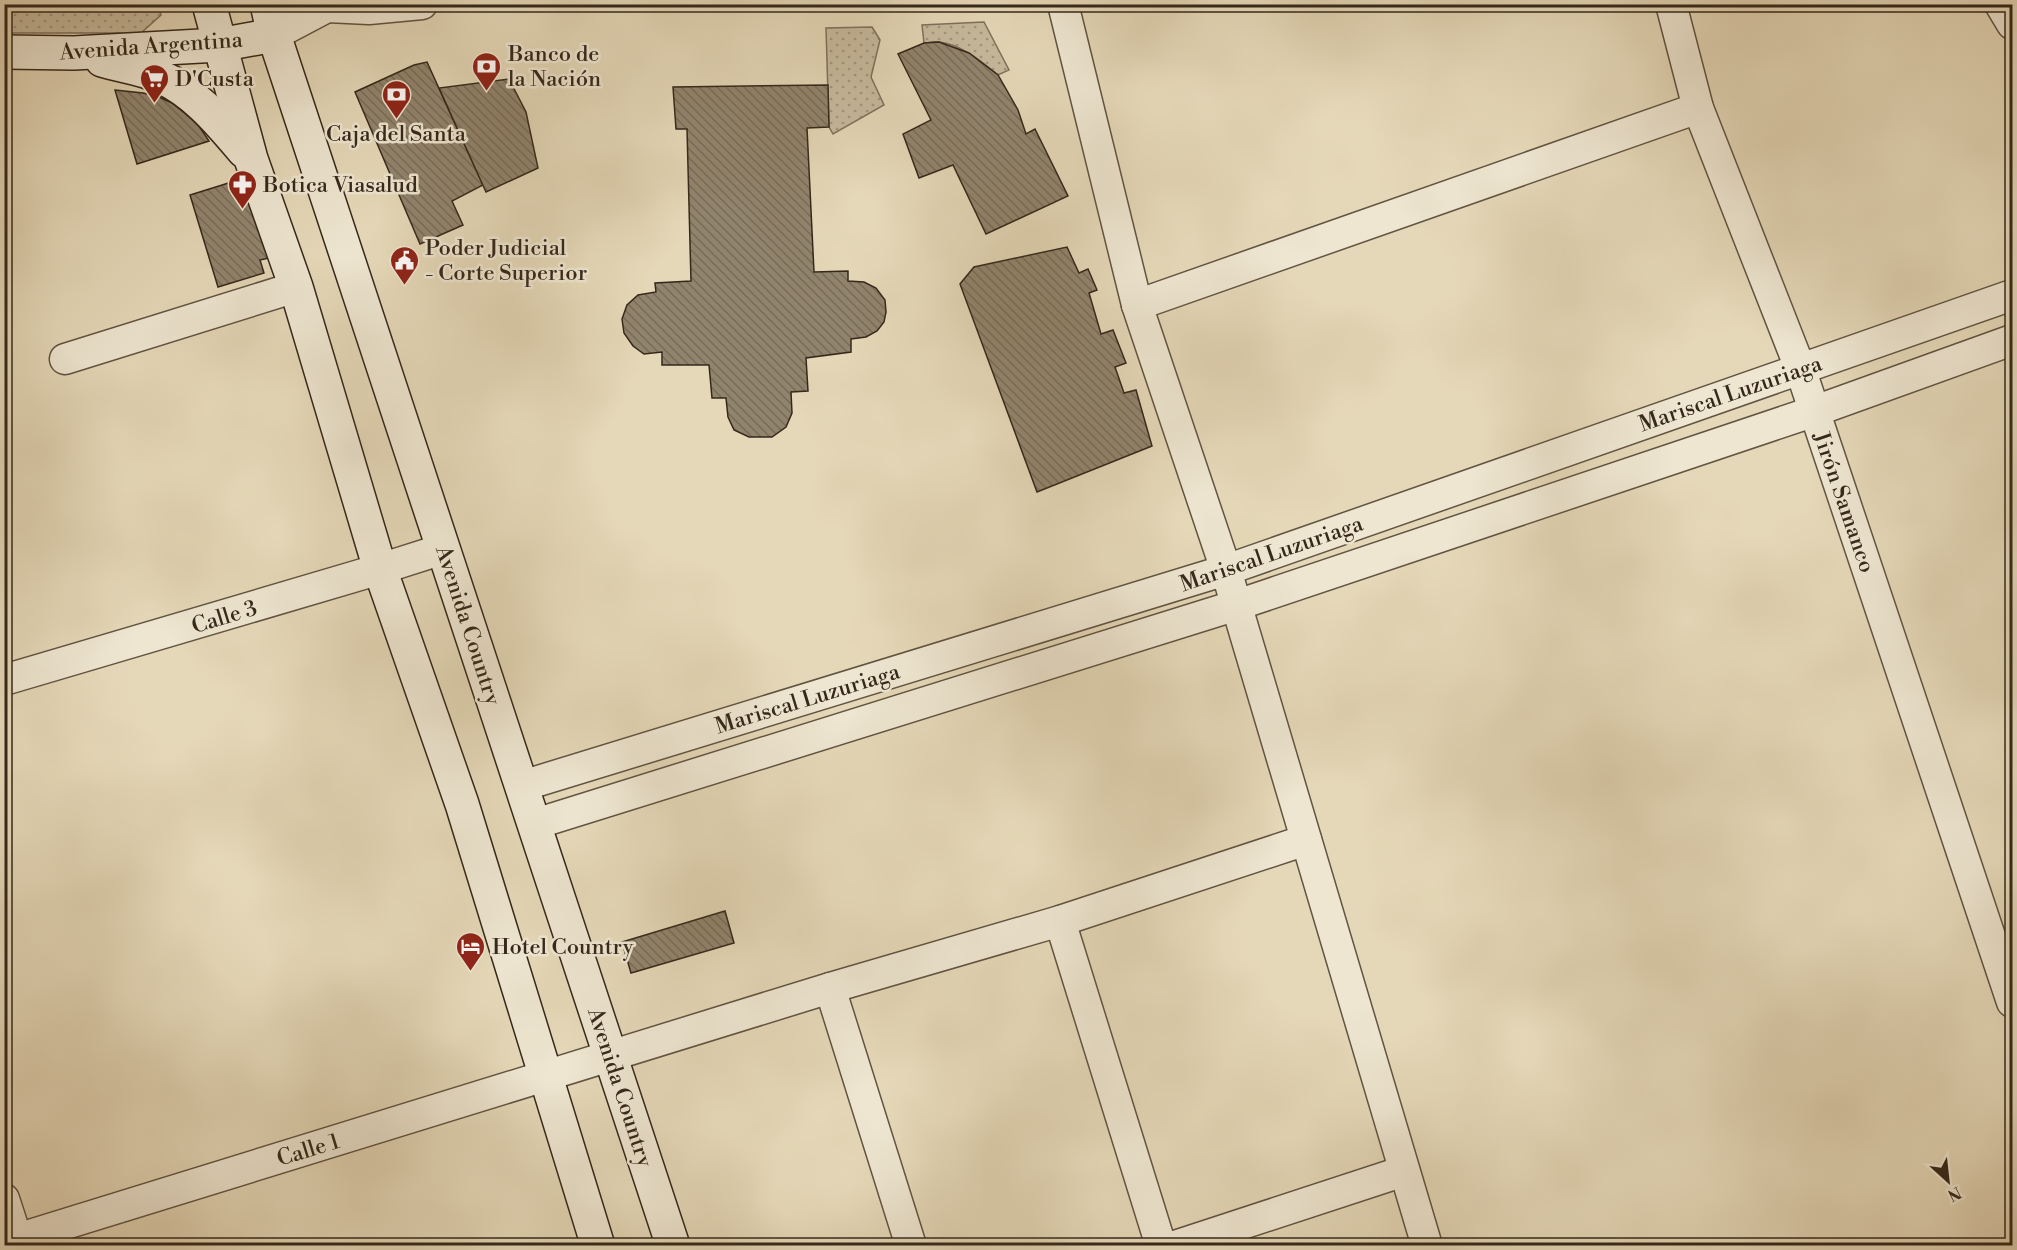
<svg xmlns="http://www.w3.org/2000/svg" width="2017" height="1250" viewBox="0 0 2017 1250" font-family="'Libre Bodoni',serif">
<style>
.park{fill:url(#park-dots);stroke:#7e715c;stroke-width:1.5}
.building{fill:url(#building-back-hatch);stroke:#35281b;stroke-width:1.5}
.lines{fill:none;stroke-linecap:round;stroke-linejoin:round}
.street-casing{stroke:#615442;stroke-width:33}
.secondary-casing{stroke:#35281b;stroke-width:36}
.street{stroke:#eee6d1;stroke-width:30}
.secondary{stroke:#eee6d1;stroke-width:33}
.labels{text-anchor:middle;stroke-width:5;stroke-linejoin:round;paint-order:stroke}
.street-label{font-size:22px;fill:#35281b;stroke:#eee6d1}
.poi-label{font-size:22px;fill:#35281b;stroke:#eee6d1;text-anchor:start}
</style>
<defs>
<pattern id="park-dots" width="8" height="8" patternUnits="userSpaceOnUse" patternTransform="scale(1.5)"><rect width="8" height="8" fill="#c7ba9d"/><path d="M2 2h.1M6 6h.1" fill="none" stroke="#a2977f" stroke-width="1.8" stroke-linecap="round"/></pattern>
<pattern id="building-back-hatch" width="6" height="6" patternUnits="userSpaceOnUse" patternTransform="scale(1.5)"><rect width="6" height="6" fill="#91846d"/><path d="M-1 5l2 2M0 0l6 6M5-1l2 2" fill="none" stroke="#776c59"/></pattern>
</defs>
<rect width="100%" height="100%" fill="#e5d8b8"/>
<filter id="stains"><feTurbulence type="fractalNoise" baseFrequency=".00333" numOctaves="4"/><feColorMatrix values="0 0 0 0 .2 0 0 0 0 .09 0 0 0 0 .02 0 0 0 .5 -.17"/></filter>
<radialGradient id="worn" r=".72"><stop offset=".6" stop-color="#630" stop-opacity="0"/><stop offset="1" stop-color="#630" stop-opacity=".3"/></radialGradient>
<g class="park">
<polygon points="4,5 158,5 161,15 141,33 5,33"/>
<path d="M984 22 1009 70 998 75C982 62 961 44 939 42 934 41 928 43 924 43L922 25Z"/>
<polygon points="872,27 880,40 871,77 884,105 833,134 829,127 826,28"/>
</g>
<g class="building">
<polygon points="939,42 969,53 998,75 1018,110 1026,134 1035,129 1068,196 986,234 953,165 919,178 903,134 931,120 898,54 924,43"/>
<polygon points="427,62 483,185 452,201 463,225 420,244 355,92 414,65"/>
<polygon points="509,79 526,112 538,168 486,192 439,88"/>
<polygon points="828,85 829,127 807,128 814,272 848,271 848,281 864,282 876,288 885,300 886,312 884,322 877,331 866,337 851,339 851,352 806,358 808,391 791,392 792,413 786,427 772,437 749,437 734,430 728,417 726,398 712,398 709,365 662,365 662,352 644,354 633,346 624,333 622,319 627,305 638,295 656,292 655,283 691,281 687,129 676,129 673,87"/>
<polygon points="115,90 143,93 159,97 172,103 197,123 209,141 137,164"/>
<polygon points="235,181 242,202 251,199 269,258 260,260 264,273 218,287 190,195"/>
<polygon points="1067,247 1079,273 1088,269 1097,290 1089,293 1101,334 1113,330 1126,363 1115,367 1124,393 1136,390 1152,446 1037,492 960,284 974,267"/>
<polygon points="725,911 734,943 631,973 622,942"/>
</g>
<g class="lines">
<defs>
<g id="street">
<polyline points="321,4 327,7 369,9 422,4"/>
<polyline points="1063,4 1137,305 1226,570 1427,1246"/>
<polyline points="1671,4 1698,108 1800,368 2012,1002"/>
<polyline points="2000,4 2012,24"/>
<polyline points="274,35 327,7"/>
<polyline points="1137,305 1698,108"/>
<polyline points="65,359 296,287"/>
<polyline points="4,680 380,569 443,549"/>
<polyline points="522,786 1226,570 2012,295"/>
<polyline points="535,824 1237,605 1815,411 2012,340"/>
<polyline points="1060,921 1161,1246"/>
<polyline points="830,988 911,1246"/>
<polyline points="4,1199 17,1239"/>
<polyline points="4,1243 830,988 1060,921 1306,840"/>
<polyline points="1175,1246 1404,1171"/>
</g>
<g id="secondary">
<polyline points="209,4 251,159 296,287 380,569 462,804 598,1246"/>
<path d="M267 4 274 35C404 439 543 841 673 1246"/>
<polyline points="4,52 74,53 219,45 274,35"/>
<path d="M102 60C121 66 143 68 161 77 195 92 220 123 244 151"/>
</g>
</defs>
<use href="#street" class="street-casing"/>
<use href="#secondary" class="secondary-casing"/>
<use href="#street" class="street"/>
<use href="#secondary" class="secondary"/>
</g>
<defs>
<symbol id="bank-pin" viewBox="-11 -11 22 30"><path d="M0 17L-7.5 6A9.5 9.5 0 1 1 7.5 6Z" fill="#8f2418" stroke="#eee6d1"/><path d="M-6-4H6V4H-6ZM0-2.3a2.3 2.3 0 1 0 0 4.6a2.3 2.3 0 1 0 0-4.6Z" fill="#fff"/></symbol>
<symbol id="supermarket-pin" viewBox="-11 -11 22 30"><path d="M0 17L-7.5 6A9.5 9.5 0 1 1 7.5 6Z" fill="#8f2418" stroke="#eee6d1"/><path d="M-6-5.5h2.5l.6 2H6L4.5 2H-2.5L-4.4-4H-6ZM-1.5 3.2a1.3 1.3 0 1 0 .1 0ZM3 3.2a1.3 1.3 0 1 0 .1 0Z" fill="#fff"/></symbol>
<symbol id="pharmacy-pin" viewBox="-11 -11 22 30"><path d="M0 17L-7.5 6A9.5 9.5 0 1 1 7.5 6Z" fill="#8f2418" stroke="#eee6d1"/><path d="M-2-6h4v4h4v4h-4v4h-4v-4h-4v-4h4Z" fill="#fff"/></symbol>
<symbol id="civic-pin" viewBox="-11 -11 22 30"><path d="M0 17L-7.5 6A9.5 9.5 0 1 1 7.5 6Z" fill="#8f2418" stroke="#eee6d1"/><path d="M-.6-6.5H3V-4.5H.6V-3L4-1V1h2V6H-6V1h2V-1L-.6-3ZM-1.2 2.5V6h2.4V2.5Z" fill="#fff"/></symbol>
<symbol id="hotel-pin" viewBox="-11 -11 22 30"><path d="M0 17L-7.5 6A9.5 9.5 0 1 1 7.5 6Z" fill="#8f2418" stroke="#eee6d1"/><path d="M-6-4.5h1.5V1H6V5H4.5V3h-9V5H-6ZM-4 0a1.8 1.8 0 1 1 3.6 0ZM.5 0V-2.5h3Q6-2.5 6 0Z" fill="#fff"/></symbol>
</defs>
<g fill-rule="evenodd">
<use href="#bank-pin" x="470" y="50" width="33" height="45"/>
<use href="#supermarket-pin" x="138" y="62" width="33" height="45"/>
<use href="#bank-pin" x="380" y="78" width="33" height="45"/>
<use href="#pharmacy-pin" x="226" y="168" width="33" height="45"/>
<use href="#civic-pin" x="388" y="244" width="33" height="45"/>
<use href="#hotel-pin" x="454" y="930" width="33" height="45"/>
</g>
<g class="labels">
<g class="street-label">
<text transform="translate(151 45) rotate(-4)" y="8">Avenida Argentina</text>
<text transform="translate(1730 393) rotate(-19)" y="8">Mariscal Luzuriaga</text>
<text transform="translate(1845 502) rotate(71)" y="8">Jirón Samanco</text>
<text transform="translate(1271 553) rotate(-19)" y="8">Mariscal Luzuriaga</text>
<text transform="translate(224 616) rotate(-17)" y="8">Calle 3</text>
<text transform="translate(469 625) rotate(72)" y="8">Avenida Country</text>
<text transform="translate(807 698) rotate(-17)" y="8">Mariscal Luzuriaga</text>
<text transform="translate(621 1087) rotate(72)" y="8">Avenida Country</text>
<text transform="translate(308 1149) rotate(-17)" y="8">Calle 1</text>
</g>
<g class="poi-label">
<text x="508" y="61">Banco de<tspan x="508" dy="25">la Nación</tspan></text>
<text x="175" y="86">D'Custa</text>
<text x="396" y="141" text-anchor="middle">Caja del Santa</text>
<text x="263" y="192">Botica Viasalud</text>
<text x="425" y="255">Poder Judicial<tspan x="425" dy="25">- Corte Superior</tspan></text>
<text x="492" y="954">Hotel Country</text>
</g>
</g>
<rect width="2017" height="1250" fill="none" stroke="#e5d8b8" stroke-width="24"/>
<rect x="6" y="6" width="2005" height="1238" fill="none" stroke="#35281b" stroke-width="3"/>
<rect x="12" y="12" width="1993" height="1226" fill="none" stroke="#35281b" stroke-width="1.5"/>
<g transform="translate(1948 1181) rotate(153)" stroke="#eee6d1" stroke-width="4.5" paint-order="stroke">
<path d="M0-4.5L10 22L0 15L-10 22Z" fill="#35281b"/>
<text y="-9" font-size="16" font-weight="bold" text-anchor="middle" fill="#35281b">N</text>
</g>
<rect width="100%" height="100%" filter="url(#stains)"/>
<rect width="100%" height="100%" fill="url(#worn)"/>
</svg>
